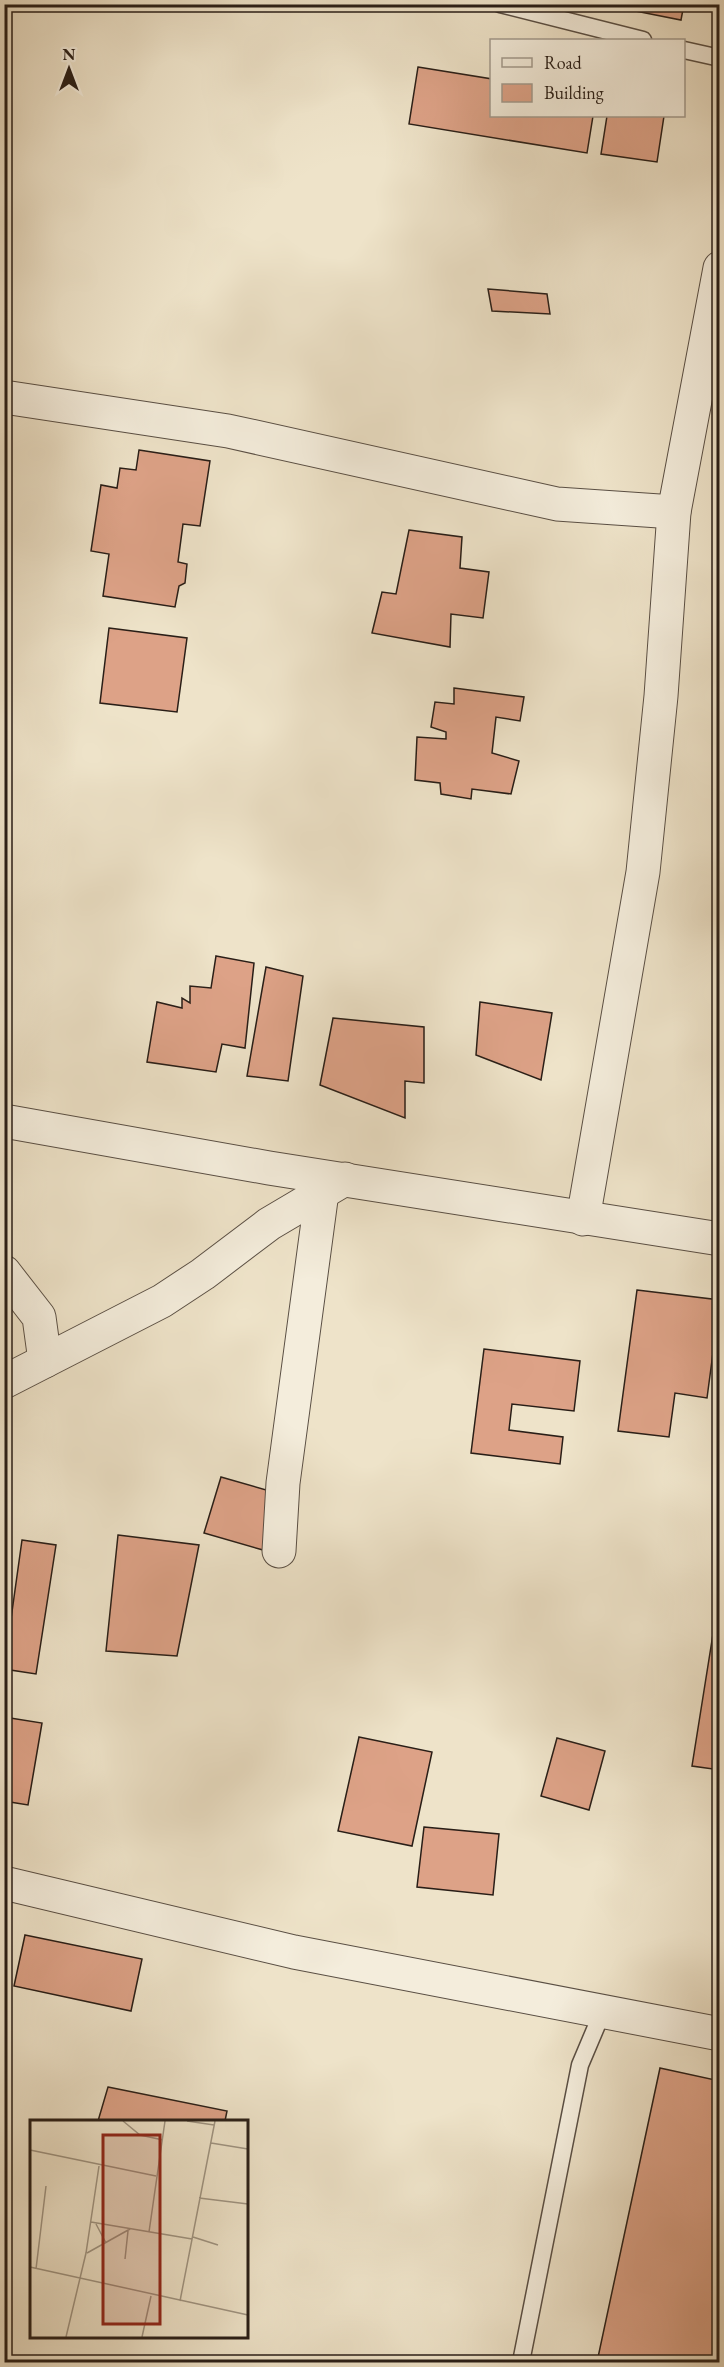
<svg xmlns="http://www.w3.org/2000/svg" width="724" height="2367" viewBox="0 0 724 2367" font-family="'EB Garamond',serif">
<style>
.building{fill:#dda287;stroke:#291e17;stroke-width:1.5}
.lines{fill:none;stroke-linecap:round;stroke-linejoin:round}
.service-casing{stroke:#5a4f44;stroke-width:19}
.minor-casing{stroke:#5a4f44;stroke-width:35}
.service{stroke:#f4eddc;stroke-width:16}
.minor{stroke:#f4eddc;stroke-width:33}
.inset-road{fill:none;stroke:#9f9482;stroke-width:1.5}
.view{fill:#8f2418;fill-opacity:0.15;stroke:#8f2418;stroke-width:3}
.inset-edge{fill:none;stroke:#291e17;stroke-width:3}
</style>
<rect width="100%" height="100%" fill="#eee3c9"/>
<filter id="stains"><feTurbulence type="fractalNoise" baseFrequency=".00333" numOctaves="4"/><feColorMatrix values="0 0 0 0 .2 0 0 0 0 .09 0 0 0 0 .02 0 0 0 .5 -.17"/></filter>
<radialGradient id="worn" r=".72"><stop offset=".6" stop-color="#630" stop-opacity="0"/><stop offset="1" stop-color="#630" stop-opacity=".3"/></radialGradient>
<g class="building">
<polygon points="626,4 684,4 681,20 625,9"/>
<polygon points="418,67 492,79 492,116 593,116 587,153 409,124"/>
<polygon points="607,116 664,116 657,162 601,154"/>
<polygon points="488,289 547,294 550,314 492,311"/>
<polygon points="139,450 210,461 200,526 183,524 178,562 187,564 185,583 179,586 175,607 103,596 109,554 91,551 101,485 117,488 120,468 136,470"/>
<polygon points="409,530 462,537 460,568 489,572 483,618 451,614 450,647 372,633 382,592 396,594"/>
<polygon points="109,628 187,638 177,712 100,703"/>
<polygon points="454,688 524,697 520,721 496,717 492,753 519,761 511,794 472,789 471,799 441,794 440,783 415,780 417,737 446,739 446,732 431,727 435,702 454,704"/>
<polygon points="216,956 254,963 245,1048 222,1044 216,1072 147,1062 157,1002 182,1008 182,998 190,1003 190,986 211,988"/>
<polygon points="266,967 303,976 288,1081 247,1076"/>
<polygon points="480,1002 552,1013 541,1080 476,1055"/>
<polygon points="333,1018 424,1027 424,1083 405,1081 405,1118 320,1085"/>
<polygon points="637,1290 720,1300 707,1398 675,1393 669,1437 618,1431"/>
<polygon points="484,1349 580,1361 574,1411 512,1404 509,1430 563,1437 560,1464 471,1453"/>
<polygon points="221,1477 280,1494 263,1550 204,1533"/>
<polygon points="118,1535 199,1545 177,1656 106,1651"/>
<polygon points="22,1540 56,1545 36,1674 4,1669"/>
<polygon points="713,1634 720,1635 720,1770 692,1766"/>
<polygon points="4,1717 42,1723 28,1805 4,1801"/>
<polygon points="359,1737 432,1752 412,1846 338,1831"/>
<polygon points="557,1738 605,1751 589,1810 541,1796"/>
<polygon points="424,1827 499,1834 493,1895 417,1887"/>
<polygon points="25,1935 142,1959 131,2011 14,1986"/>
<polygon points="660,2068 720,2081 720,2362 597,2362"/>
<polygon points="108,2087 227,2111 225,2121 98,2121"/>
</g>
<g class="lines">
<defs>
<g id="service">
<polyline points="500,4 643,40"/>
<polyline points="684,50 720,58"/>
<polyline points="521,2362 580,2065 602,2013"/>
</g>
<g id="minor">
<polyline points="4,397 228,431 557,504 674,512"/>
<polyline points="4,1121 269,1168 720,1239"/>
<polyline points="583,1219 643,872 661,696 674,512 720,268"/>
<polyline points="4,1272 39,1317 45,1361"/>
<polyline points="4,1382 162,1301 203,1274 269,1224 345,1179"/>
<polyline points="279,1551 283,1483 322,1192"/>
<polyline points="4,1883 294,1952 720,2034"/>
</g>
</defs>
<use href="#service" class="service-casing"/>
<use href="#minor" class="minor-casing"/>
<use href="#service" class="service"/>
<use href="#minor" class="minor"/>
</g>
<g transform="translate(30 2120)">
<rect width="218" height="218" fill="#eee3c9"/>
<path class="inset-road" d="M93 1 110 15 133 20M157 1 184 5M181 23 218 29M0 30 126 56M169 78 218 84M61 102 162 119M66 104 76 123M119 112 135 1M163 117 188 125M57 133 100 109M95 139 98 111M0 147 218 195M6 149 16 66M150 181 185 1M36 217 56 133 69 46M112 217 121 176"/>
<path class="view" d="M73 15H130V204H73Z"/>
<rect width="218" height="218" class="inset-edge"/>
</g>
<rect width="724" height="2367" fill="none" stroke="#eee3c9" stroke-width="24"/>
<rect x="6" y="6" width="712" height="2355" fill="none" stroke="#291e17" stroke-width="3"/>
<rect x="12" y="12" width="700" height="2343" fill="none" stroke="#291e17" stroke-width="1.5"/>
<rect x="490" y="39" width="195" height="78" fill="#f4eddc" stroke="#a39a8d" stroke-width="1.5"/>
<rect x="502" y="58" width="30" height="9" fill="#f4eddc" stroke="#a39a8d" stroke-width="1.5"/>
<text x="544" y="69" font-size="18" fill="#291e17">Road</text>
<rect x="502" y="84" width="30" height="18" fill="#dda287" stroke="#a39a8d" stroke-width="1.5"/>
<text x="544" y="99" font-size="18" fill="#291e17">Building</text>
<g transform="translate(69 69)" stroke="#f4eddc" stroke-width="4.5" paint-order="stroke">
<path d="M0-4.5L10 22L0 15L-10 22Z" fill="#291e17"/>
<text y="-9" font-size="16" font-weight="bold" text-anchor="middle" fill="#291e17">N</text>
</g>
<rect width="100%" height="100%" filter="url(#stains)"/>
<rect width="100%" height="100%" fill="url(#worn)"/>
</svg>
